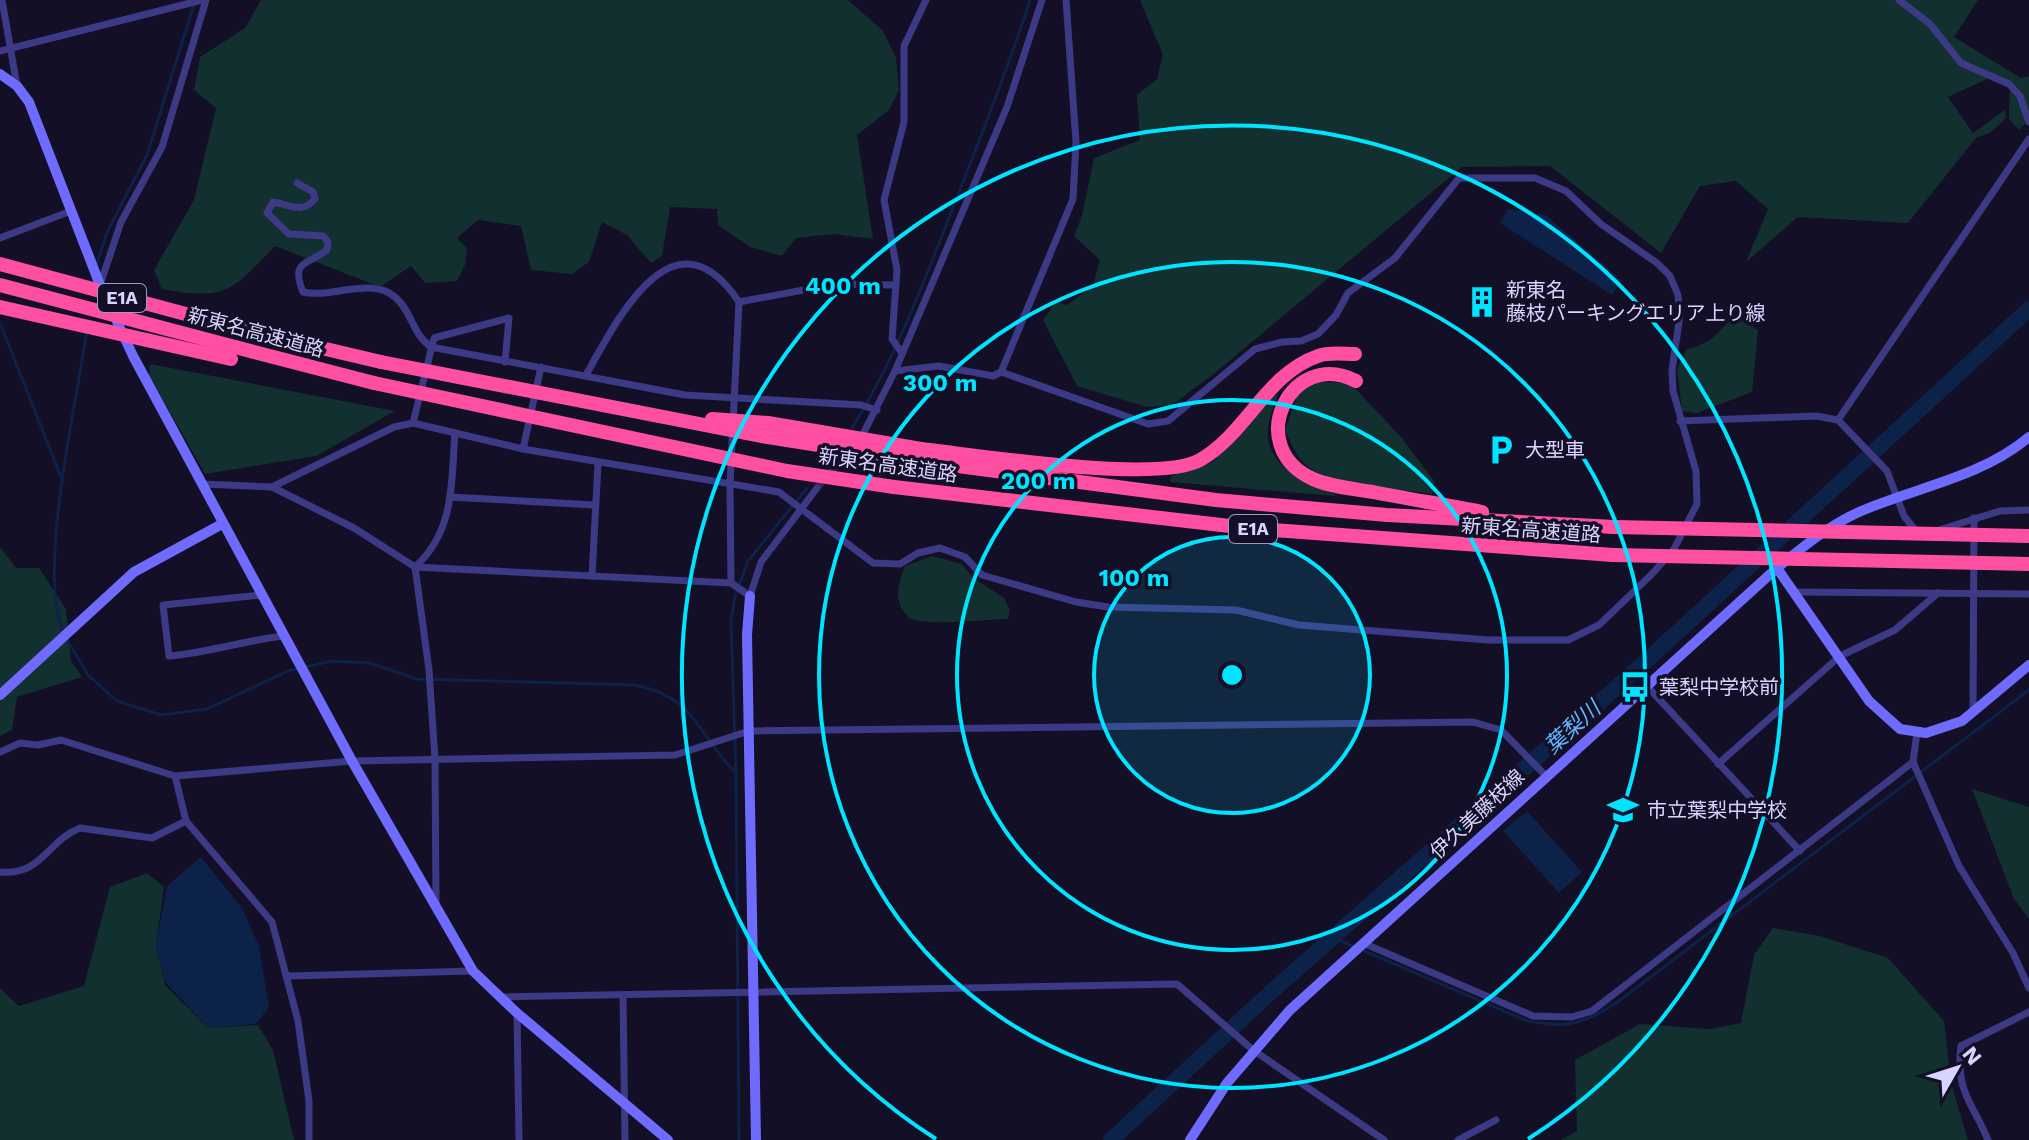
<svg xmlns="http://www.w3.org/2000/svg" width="2029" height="1140" viewBox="0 0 2029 1140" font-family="'Work Sans','Noto Sans JP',sans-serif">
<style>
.green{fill:#12302f}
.water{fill:#0c2248}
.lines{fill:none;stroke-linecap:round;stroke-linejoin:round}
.stream{stroke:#0c2248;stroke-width:3}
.river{stroke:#0c2248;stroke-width:16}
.street-tunnel{stroke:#312d47;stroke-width:7;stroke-dasharray:7 3.5;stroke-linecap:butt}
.street{stroke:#3d3a85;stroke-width:7}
.secondary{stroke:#6f6bff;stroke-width:10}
.highway{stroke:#ff4fa3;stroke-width:14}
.highway-bridge{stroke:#ff4fa3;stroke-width:14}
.ring{fill:none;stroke:#00e5ff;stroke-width:4}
.labels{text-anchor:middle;stroke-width:7;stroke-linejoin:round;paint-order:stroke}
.shield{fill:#130f26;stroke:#9e99be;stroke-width:2}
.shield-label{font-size:18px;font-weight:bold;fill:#d9d4ff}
.poi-label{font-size:20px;fill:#d9d4ff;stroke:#130f26;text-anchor:start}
.street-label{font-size:20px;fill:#d9d4ff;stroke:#130f26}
.water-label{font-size:22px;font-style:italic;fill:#62b6ff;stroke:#130f26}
.centre{fill:#00e5ff;stroke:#130f26;stroke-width:4}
.ring-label{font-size:24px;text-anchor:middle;font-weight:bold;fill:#00e5ff;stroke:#130f26;stroke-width:7;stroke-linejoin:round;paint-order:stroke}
</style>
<rect width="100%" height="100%" fill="#130f26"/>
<g class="green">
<path d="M261 0H848L883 31 896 58 899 90 889 110 857 135 873 239 833 234 796 238 782 256 750 247 718 225 717 209 670 207 662 256 651 263 627 235 602 222 589 262 572 274 531 270 521 226 478 220 457 238 467 248 465 265 457 281 425 283 411 266 380 287 275 246C232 291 227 301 162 289L154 270 194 200 216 108 194 90 200 57 245 28Z"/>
<polygon points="1140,0 1978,0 1954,37 2021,78 2029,76 2029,119 2019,130 2009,119 2010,84 1994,76 1948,97 1973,133 2005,110 2006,118 1990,133 1976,138 1908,223 1798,217 1746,262 1768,209 1736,181 1700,186 1661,253 1550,166 1462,167 1211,376 1172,405 1147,407 1077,386 1043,320 1056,302 1067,305 1093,286 1100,260 1074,236 1082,216 1094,158 1140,140 1137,95 1157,79 1163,55"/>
<path d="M1733 315 1758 330 1752 392 1697 413 1682 411 1677 369 1687 349C1710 344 1720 333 1733 315Z"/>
<polygon points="150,364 395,411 316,456 205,474 149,375"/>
<path d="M1319 382 1350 383 1401 437 1435 482 1432 494C1401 489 1332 487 1308 467 1297 458 1291 443 1285 430L1298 393Z"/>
<path d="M1279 391C1276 402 1269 416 1268 428 1264 467 1307 483 1335 494V496L1170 482 1171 476 1212 462Z"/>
<polygon points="0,547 16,568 39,568 66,609 71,661 82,677 17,697 12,730 0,736"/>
<path d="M932 556 962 564 972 577 1004 598 1010 610 1008 619C986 619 927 627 909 618 893 601 897 587 905 566Z"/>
<polygon points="1972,789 2029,807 2029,919 2014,899"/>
<polygon points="147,873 164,887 156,945 165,985 208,1028 258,1025 273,1050 294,1140 0,1140 0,988 19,1006 84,986 110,887"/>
<polygon points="1773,928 1820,936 1888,958 1944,1021 1951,1083 1968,1140 1561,1140 1577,1131 1575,1060 1640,1024 1710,1029 1741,1023 1754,955"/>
</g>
<g class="water">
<polygon points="1508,209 1546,215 1622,281 1612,295 1500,223"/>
<polygon points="1527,811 1582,872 1559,893 1503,831"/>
<polygon points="201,857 242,908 259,946 269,1007 256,1024 208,1028 165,982 156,945 167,886"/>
</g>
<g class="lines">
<g class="stream">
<polyline points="96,267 107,232 147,155 195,1"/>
<polyline points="0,323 63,482"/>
<path d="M852 428C897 356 927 274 958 195 983 130 1009 67 1030 0"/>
<path d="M63 631C37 568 77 402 87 330"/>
<path d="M66 638 88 675 117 701 161 715 207 709 288 671 332 661 370 663 417 679 635 685C696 697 697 734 736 773"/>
<path d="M1334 938 1525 1020C1564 1029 1581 1025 1615 1004L2029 690"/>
<polyline points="739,1140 736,773 731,621 735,596 748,561 807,488"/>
</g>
<polyline class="river" points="1111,1140 1270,993 1645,662 2029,309"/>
<polyline class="street-tunnel" points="817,488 849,450"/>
<g class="street">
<polyline points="2,0 17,86"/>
<polyline points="1899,0 1930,24 1961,63 2009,84 2020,96 2029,122"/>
<polyline points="0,51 202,0"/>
<path d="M297 183 313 192 315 199C301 215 289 204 273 202L267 213 289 234 323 236 328 242 327 250C308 265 290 260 303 292 330 299 371 276 395 297 412 311 412 334 431 347L685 395 861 405 877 410"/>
<polyline points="0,238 71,211"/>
<polyline points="100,285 121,222 162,147 206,0"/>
<polyline points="739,302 835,284 894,285"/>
<polyline points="902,353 892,339 897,270 884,200 904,122 904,46 926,0"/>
<polyline points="1001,372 1073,199 1076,142 1066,0"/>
<path d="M586 375C618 318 674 205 739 302L730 485 731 583"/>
<polyline points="1838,420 2029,139"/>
<polyline points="1680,421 1816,416 1838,420 1887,471 1904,516 1916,531"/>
<polyline points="413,423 523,449 779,492 873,563 900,564 918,553 940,548 965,557 982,575 1076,602 1108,607 1236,610 1299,625 1488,640 1568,640 1599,625 1652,574 1674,549 1697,504 1696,471 1673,391 1672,370 1680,315 1678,295 1670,276 1657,263 1601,224 1566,191 1535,178 1459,178 1395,258 1348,293 1336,315 1318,334 1301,341 1282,342 1255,349 1168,421 1148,424 1001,372 993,376 939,366 895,371"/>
<polyline points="863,434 895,371 1007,107 1042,0"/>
<polyline points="523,449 541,367"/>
<polyline points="201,484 272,487 394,427 413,423 434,338 509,318 505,362"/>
<polyline points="272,487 354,528 415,567 731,583 750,596 761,562 817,488"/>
<polyline points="450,497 595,505"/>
<polyline points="1939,530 2000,511 2029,510"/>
<polyline points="415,567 429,670 435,759 436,902"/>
<path d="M415 567C455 531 451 483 455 433"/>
<polyline points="592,576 598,464"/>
<polyline points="1796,592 2029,594"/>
<path d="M261 595 163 605 169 656C208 653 245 640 284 636"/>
<polyline points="1646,685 1800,851"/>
<polyline points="1973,711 1974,518"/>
<polyline points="1917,732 1913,762 1959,866 2013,953 2029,988"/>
<polyline points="0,752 20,743 38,745 61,740 175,776 352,761 675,755 749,731 1473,722 1501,730 1545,775"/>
<polyline points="1718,764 1840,656 1895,630 1938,593"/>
<polyline points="175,776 186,821 272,922 298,1021 309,1101 309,1140"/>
<path d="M0 872C42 876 47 841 80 828L152 838 186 821"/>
<polyline points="1363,943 1533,1016 1572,1017 1592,1011 1913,762"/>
<polyline points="289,976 473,971"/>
<polyline points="623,995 625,1140"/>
<polyline points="500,997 1177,984 1253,1050 1384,1140"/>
<polyline points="517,1013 519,1140"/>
<polyline points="1458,1140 1496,1120"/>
<path d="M1988 1140C1973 1103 1955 1092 1961 1046L2029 1012"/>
</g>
<g class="secondary">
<polyline points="0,74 17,86 29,102 100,285 133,356 352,761 473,971 517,1013 668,1140"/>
<polyline points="1777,568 1869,701 1900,729 1926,733 1962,721 2029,665"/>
<polyline points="750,596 747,635 756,1140"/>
<polyline points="0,695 134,572 222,524"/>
<path d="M1190 1140 1227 1083 1290 1010 1777 568C1803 547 1828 526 1859 512 1916 487 1980 478 2029 437"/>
</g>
<g class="highway">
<polyline points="245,330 381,362"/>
<polyline points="235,347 374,383"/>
<path d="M1356 381C1291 347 1242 447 1313 479 1331 487 1354 489 1373 492 1409 499 1446 505 1482 512"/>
<path d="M921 449C976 455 1157 484 1200 460 1247 433 1266 374 1318 356 1328 352 1343 354 1355 354"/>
<polyline points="920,461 1216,500 1387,515 1614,527"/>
<polyline points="894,487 1247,528 1613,555"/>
</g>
<g class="highway-bridge">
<polyline points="0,264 245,330"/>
<polyline points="0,285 235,347"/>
<polyline points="0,307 231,359"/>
<polyline points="381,362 761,436 920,461"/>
<polyline points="374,383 787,471 894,487"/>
<polyline points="712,419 768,423 921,449"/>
<polyline points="1614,527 2029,536"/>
<polyline points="1613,555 2029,564"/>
</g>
</g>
<circle cx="1232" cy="675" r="138" fill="#00e5ff" fill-opacity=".12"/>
<g class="ring">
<circle cx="1232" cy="675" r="138"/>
<circle cx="1232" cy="675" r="275"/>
<circle cx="1232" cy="675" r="413"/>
<path d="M936 1139A550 550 0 1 1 1528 1139"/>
</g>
<defs>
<symbol id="building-bare" viewBox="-9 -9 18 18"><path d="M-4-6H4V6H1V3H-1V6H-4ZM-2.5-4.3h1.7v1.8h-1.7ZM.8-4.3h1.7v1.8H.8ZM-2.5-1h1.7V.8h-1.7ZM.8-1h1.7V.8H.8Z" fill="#00e5ff" stroke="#130f26" stroke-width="2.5" paint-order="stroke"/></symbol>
<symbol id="parking-bare" viewBox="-9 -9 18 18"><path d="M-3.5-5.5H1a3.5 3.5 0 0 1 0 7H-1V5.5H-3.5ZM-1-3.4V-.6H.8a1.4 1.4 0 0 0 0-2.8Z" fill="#00e5ff" stroke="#130f26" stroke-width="2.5" paint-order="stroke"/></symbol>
<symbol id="bus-bare" viewBox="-9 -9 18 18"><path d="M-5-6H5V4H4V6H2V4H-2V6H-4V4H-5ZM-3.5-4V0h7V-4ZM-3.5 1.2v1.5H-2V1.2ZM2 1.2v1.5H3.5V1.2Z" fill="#00e5ff" stroke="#130f26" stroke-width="2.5" paint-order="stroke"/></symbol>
<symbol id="school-bare" viewBox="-9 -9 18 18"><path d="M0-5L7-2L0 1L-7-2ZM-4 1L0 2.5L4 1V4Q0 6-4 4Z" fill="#00e5ff" stroke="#130f26" stroke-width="2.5" paint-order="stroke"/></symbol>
</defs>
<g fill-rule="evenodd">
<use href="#building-bare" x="1460" y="280" width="44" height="44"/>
<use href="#parking-bare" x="1479" y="428" width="44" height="44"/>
<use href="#bus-bare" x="1613" y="665" width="44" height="44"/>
<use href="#school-bare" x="1601" y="788" width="44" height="44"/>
</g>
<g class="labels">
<g class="shield">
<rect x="98" y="284" width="48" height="28" rx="6"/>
<rect x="1229" y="515" width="48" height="28" rx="6"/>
</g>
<g class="shield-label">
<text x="122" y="304">E1A</text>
<text x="1253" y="535">E1A</text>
</g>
<g class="poi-label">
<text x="1506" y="297">新東名<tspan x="1506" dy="23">藤枝パーキングエリア上り線</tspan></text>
<text x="1525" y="457">大型車</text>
<text x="1659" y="694">葉梨中学校前</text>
<text x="1647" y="817">市立葉梨中学校</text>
</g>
<g class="street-label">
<text transform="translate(256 332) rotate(15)" y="7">新東名高速道路</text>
<text transform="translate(888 465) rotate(8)" y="7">新東名高速道路</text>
<text transform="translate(1531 530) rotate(4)" y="7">新東名高速道路</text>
<text transform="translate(1477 814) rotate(-43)" y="7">伊久美藤枝線</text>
</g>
<g class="water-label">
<text transform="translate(1572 727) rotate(-42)" y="8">葉梨川</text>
</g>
</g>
<circle cx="1232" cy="675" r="12" class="centre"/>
<g class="ring-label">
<text x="843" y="294">400 m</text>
<text x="940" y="391">300 m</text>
<text x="1038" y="489">200 m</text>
<text x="1134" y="586">100 m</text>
</g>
<g transform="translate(1957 1068) rotate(51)" stroke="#130f26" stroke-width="6" paint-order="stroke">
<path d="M0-6L14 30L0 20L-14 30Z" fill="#d9d4ff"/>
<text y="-12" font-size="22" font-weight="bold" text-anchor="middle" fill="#d9d4ff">N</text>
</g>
</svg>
